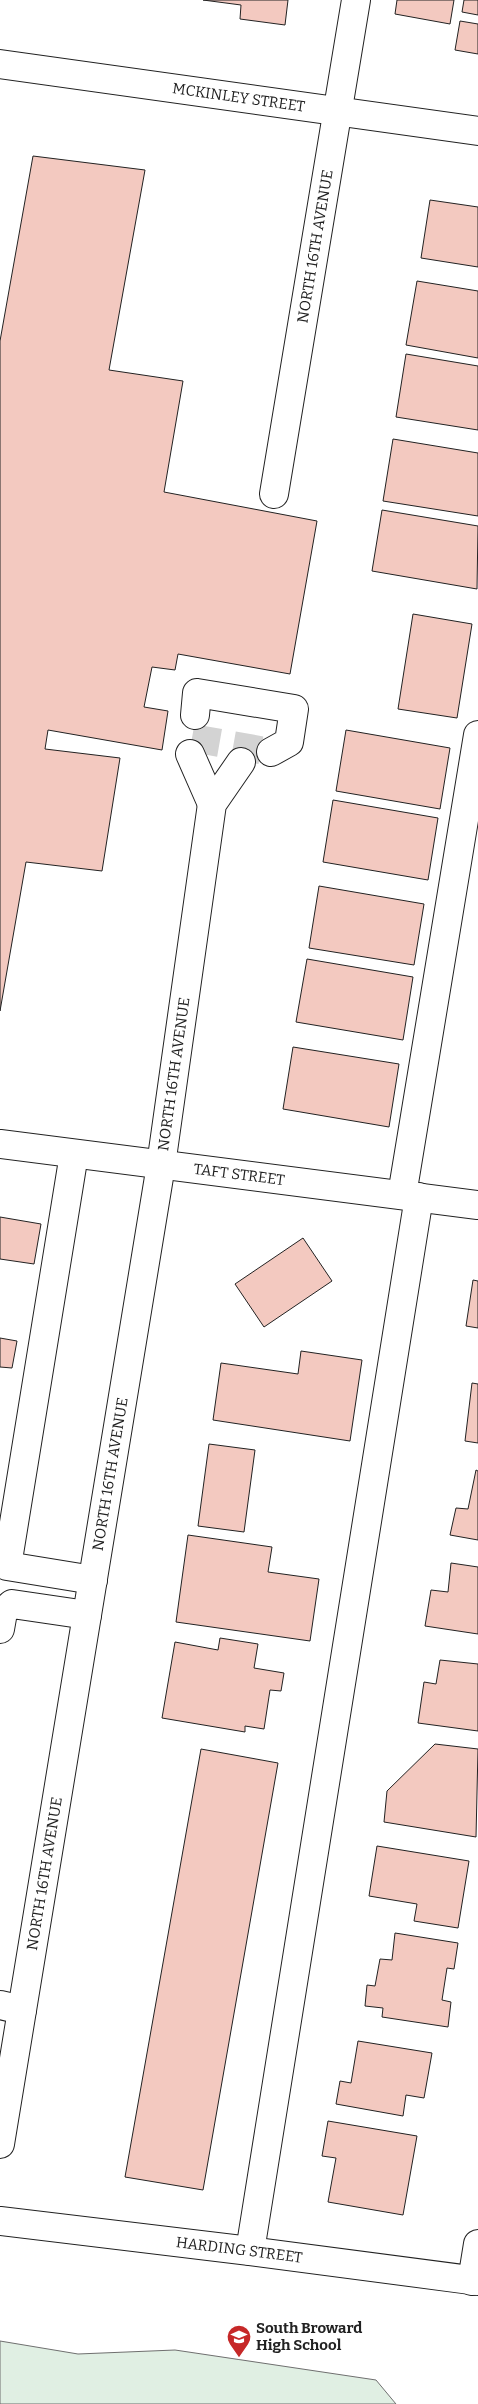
<svg xmlns="http://www.w3.org/2000/svg" width="478" height="2404" viewBox="0 0 478 2404" font-family="Bitter,serif">
<style>
.green{fill:#e0efe3;stroke:#6f6f6f}
.building{fill:#f3c9c0;stroke:#222}
.lines{fill:none;stroke-linecap:round;stroke-linejoin:round}
.minor-tunnel{stroke:#d3d3d3;stroke-width:28;stroke-dasharray:28 14;stroke-linecap:butt}
.minor-casing{stroke:#222;stroke-width:30}
.minor{stroke:#fff;stroke-width:28}
.labels{text-anchor:middle;stroke-width:4;stroke-linejoin:round;paint-order:stroke}
.street-label{font-size:15px;fill:#222;stroke:#fff}
.poi-label{font-size:15px;font-weight:bold;fill:#222;stroke:#fff;text-anchor:start}
</style>
<rect width="100%" height="100%" fill="#fff"/>
<polygon class="green" points="0,2341 78,2354 175,2350 376,2380 396,2404 0,2404"/>
<g class="building">
<polygon points="203,0 288,0 285,25 240,19 241,5"/>
<polygon points="397,0 454,0 450,24 395,14"/>
<polygon points="464,0 478,0 478,15 462,12"/>
<polygon points="460,21 478,24 478,54 455,50"/>
<polygon points="33,156 145,170 109,370 183,381 164,492 317,521 290,674 178,654 175,670 152,667 144,707 168,711 162,750 48,730 45,749 120,758 102,871 26,862 0,1011 0,341"/>
<polygon points="430,200 478,207 478,267 421,258"/>
<polygon points="417,281 478,291 478,358 406,345"/>
<polygon points="406,354 478,366 478,430 396,417"/>
<polygon points="393,439 478,453 478,516 383,501"/>
<polygon points="382,510 478,526 477,589 372,571"/>
<polygon points="413,614 472,624 457,718 398,709"/>
<polygon points="346,730 450,748 440,809 336,791"/>
<polygon points="333,800 438,818 428,880 323,862"/>
<polygon points="319,886 424,904 414,965 309,948"/>
<polygon points="307,959 413,977 403,1040 296,1022"/>
<polygon points="293,1047 399,1064 389,1127 283,1109"/>
<polygon points="0,1217 41,1224 34,1264 0,1259"/>
<polygon points="303,1238 332,1281 264,1327 235,1284"/>
<polygon points="473,1280 478,1281 478,1328 466,1326"/>
<polygon points="0,1338 17,1341 12,1368 0,1367"/>
<polygon points="301,1351 362,1360 350,1441 213,1420 221,1363 298,1374"/>
<polygon points="472,1383 478,1384 478,1443 465,1441"/>
<polygon points="209,1444 255,1450 244,1532 198,1526"/>
<polygon points="476,1470 478,1471 478,1540 450,1535 456,1508 468,1509"/>
<polygon points="188,1535 272,1547 268,1572 319,1579 310,1641 176,1622"/>
<polygon points="451,1563 478,1567 478,1634 425,1626 431,1590 448,1592"/>
<polygon points="220,1638 258,1644 254,1668 284,1673 281,1691 270,1690 264,1729 245,1726 245,1732 162,1718 175,1642 218,1650"/>
<polygon points="440,1660 478,1664 478,1731 418,1723 424,1682 436,1684"/>
<polygon points="435,1744 478,1749 476,1837 384,1822 387,1791"/>
<polygon points="201,1749 278,1763 203,2190 125,2177"/>
<polygon points="377,1846 469,1861 458,1928 414,1921 417,1904 369,1896"/>
<polygon points="395,1933 458,1943 454,1969 447,1968 442,2000 451,2002 448,2027 382,2017 383,2008 365,2006 367,1985 375,1986 380,1959 392,1960"/>
<polygon points="358,2041 432,2053 424,2098 406,2095 403,2116 336,2104 340,2081 351,2083"/>
<polygon points="328,2121 417,2136 403,2215 328,2202 336,2158 322,2156"/>
</g>
<g class="lines">
<polyline class="minor-tunnel" points="192,738 271,752"/>
<defs>
<g id="minor">
<path id="s1" d="M0 64 478 131"/>
<path id="s2" d="M274 494 356 0"/>
<polyline points="195,715 197,693 294,709 289,742 271,752"/>
<polyline points="190,754 212,804"/>
<path id="s3" d="M0 1144 478 1205"/>
<polyline points="74,1154 7,1566 93,1580"/>
<polyline points="402,1195 478,735"/>
<polyline points="0,1629 3,1612 12,1604 87,1615"/>
<polyline points="0,2005 22,2010"/>
<path id="s4" d="M0 2144 161 1165 212 804 241 762"/>
<path id="s5" d="M0 2221 250 2251 478 2281"/>
<polyline points="250,2251 419,1197"/>
<polyline points="472,2281 478,2244"/>
</g>
</defs>
<use href="#minor" class="minor-casing"/>
<use href="#minor" class="minor"/>
</g>
<defs>
<symbol id="school-pin" viewBox="-11 -11 22 30"><path d="M0 17L-7.5 6A9.5 9.5 0 1 1 7.5 6Z" fill="#c62828" stroke="#fff"/><path d="M0-5L7-2L0 1L-7-2ZM-4 1L0 2.5L4 1V4Q0 6-4 4Z" fill="#fff"/></symbol>
</defs>
<g fill-rule="evenodd">
<use href="#school-pin" x="225" y="2323" width="28" height="38"/>
</g>
<g class="labels">
<g class="street-label">
<text dy="5" stroke="none"><textPath href="#s1" startOffset="241">MCKINLEY STREET</textPath></text>
<text dy="5" stroke="none"><textPath href="#s2" startOffset="251">NORTH 16TH AVENUE</textPath></text>
<text dy="5" stroke="none"><textPath href="#s4" startOffset="1084">NORTH 16TH AVENUE</textPath></text>
<text dy="5" stroke="none"><textPath href="#s3" startOffset="241">TAFT STREET</textPath></text>
<text dy="5" stroke="none"><textPath href="#s4" startOffset="679">NORTH 16TH AVENUE</textPath></text>
<text dy="5" stroke="none"><textPath href="#s4" startOffset="274">NORTH 16TH AVENUE</textPath></text>
<text dy="5" stroke="none"><textPath href="#s5" startOffset="241">HARDING STREET</textPath></text>
</g>
<g class="poi-label">
<text x="256" y="2333">South Broward<tspan x="256" dy="17">High School</tspan></text>
</g>
</g>
</svg>
